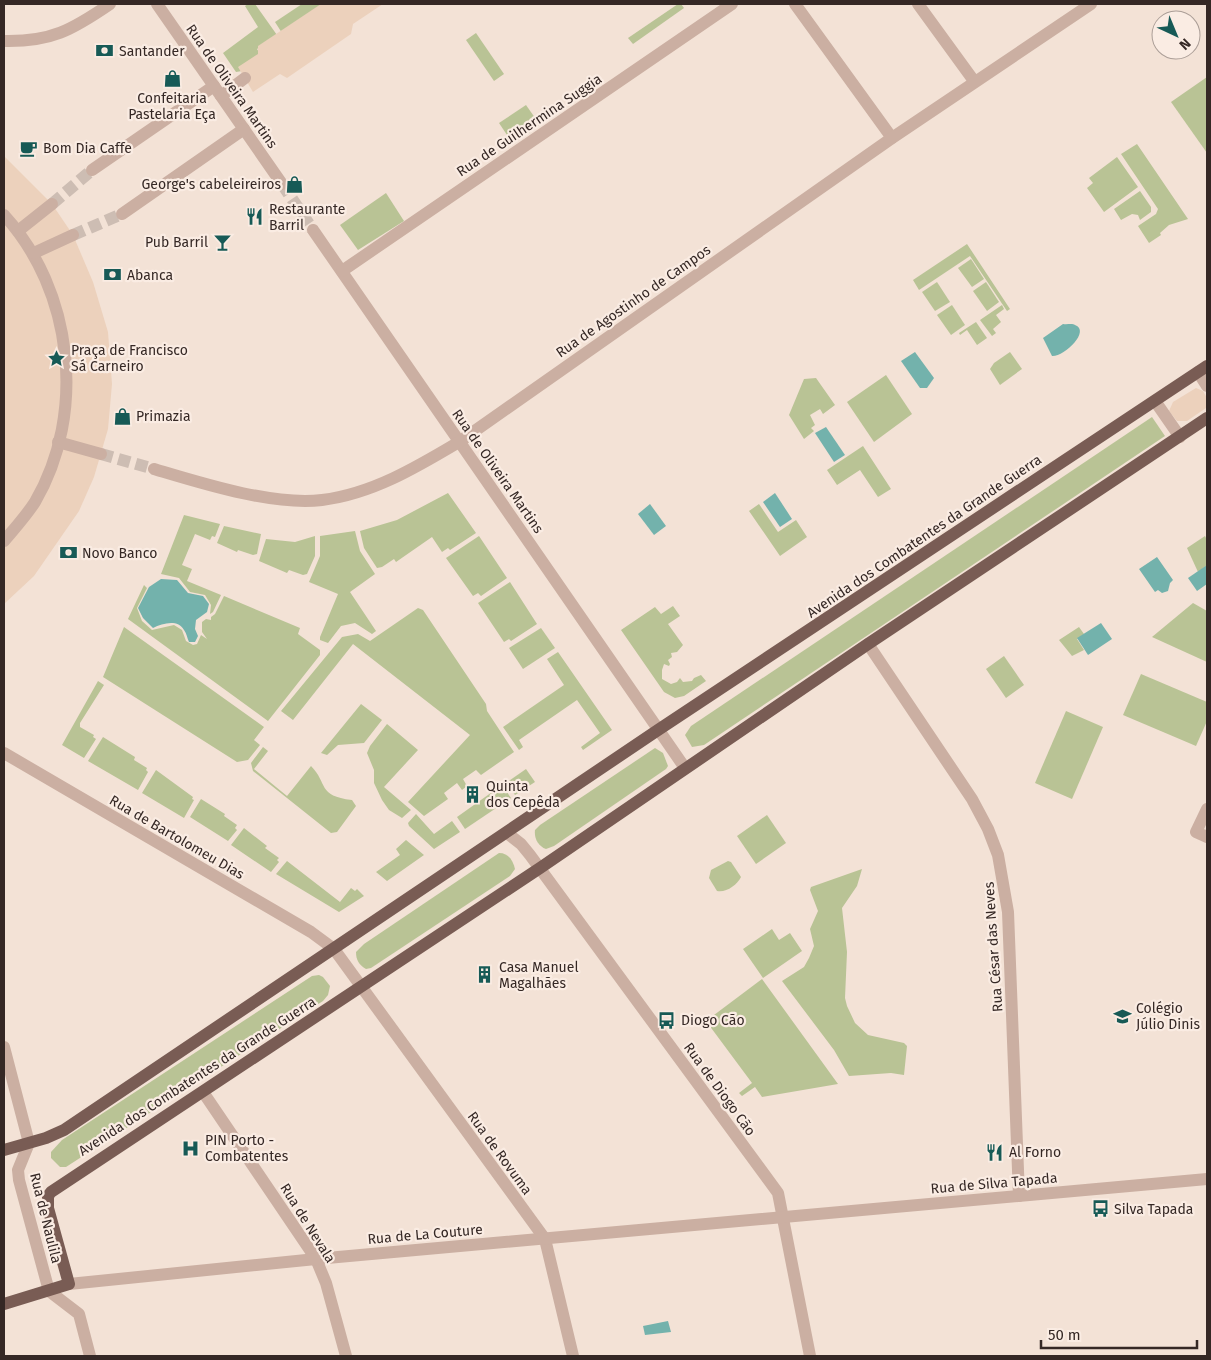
<svg xmlns="http://www.w3.org/2000/svg" width="1211" height="1360" viewBox="0 0 1211 1360" font-family="'Fira Sans',sans-serif">
<style>
.green{fill:#b9c395}
.plaza{fill:#ecd1bc}
.water{fill:#73b2ac}
.lines{fill:none;stroke-linecap:round;stroke-linejoin:round}
.minor-tunnel{stroke:#cdbdb3;stroke-width:12;stroke-dasharray:12 6;stroke-linecap:butt}
.minor{stroke:#cbafa2;stroke-width:12}
.major{stroke:#795c54;stroke-width:12}
.labels{text-anchor:middle;stroke-width:4.5;stroke-linejoin:round;paint-order:stroke}
.poi-label{font-size:14px;fill:#352825;stroke:#faece3;text-anchor:start}
.street-label{font-size:14px;fill:#352825;stroke:#faece3}
</style>
<rect width="100%" height="100%" fill="#f3e2d6"/>
<g class="green">
<polygon points="248,4 255,4 277,35 257,49 262,57 242,71 236,72 223,53 258,27 245,6"/>
<polygon points="302,4 339,4 282,33 275,22"/>
<polygon points="678,4 681,4 684,8 633,44 628,38"/>
<polygon points="476,33 504,74 494,81 466,40"/>
<polygon points="1207,77 1207,153 1171,102"/>
<polygon points="526,105 540,125 513,144 499,123"/>
<polygon points="1137,144 1188,219 1169,225 1160,233 1161,235 1149,243 1138,226 1156,214 1158,209 1121,154"/>
<polygon points="1117,157 1138,187 1104,212 1087,188 1093,183 1089,178"/>
<polygon points="1140,191 1151,207 1151,212 1140,220 1138,215 1132,214 1121,220 1114,209"/>
<polygon points="386,193 404,221 358,250 340,225"/>
<polygon points="967,244 1010,309 1007,311 970,256 919,290 913,280"/>
<polygon points="971,259 984,279 972,287 958,268"/>
<polygon points="937,282 950,302 935,311 922,292"/>
<polygon points="986,282 999,302 987,311 973,291"/>
<polygon points="952,305 965,325 951,335 937,315"/>
<polygon points="1002,305 1004,309 996,315 1001,322 993,329 996,333 992,336 980,320"/>
<polygon points="976,322 987,338 977,345 967,330 960,335 959,333"/>
<polygon points="1010,352 1022,369 1000,385 990,369 994,363"/>
<polygon points="886,375 912,414 874,442 847,402"/>
<polygon points="816,378 835,405 823,414 820,409 810,415 815,425 811,428 814,431 804,439 789,415 804,379"/>
<polygon points="1152,417 1165,436 704,745 692,747 685,735 691,726"/>
<polygon points="863,446 891,489 878,497 860,470 837,485 827,470"/>
<polygon points="448,493 476,533 450,550 448,548 442,552 432,537 396,562 394,559 382,567 377,568 364,548 360,531 397,520"/>
<polygon points="759,504 778,532 796,520 807,537 780,556 749,511"/>
<polygon points="184,515 220,524 215,537 212,536 210,540 195,534 182,565 192,569 187,581 221,595 213,612 210,614 211,605 205,595 190,592 179,578 161,574"/>
<polygon points="224,526 261,534 257,554 253,555 238,550 237,552 217,543"/>
<polygon points="355,531 360,551 375,574 350,592 376,631 372,634 355,623 341,626 328,643 320,640 320,637 338,594 309,582 320,556 320,536"/>
<polygon points="315,536 315,556 307,574 303,575 289,570 287,573 259,561 266,539 295,542"/>
<polygon points="479,536 507,578 481,596 478,593 473,596 446,558"/>
<polygon points="1205,536 1207,540 1207,565 1198,572 1187,548"/>
<polygon points="510,582 537,624 511,641 509,639 504,642 478,603"/>
<polygon points="144,585 147,588 137,608 142,621 152,630 174,625 182,630 186,641 193,645 197,644 201,635 207,639 202,632 202,622 206,619 211,620 211,617 215,614 224,596 300,628 298,634 320,650 320,655 268,721 128,619"/>
<polygon points="1193,603 1207,611 1207,662 1152,637"/>
<polygon points="673,606 680,616 668,624 683,645 677,652 671,653 672,657 668,660 670,664 669,666 664,664 662,670 662,679 671,684 677,682 680,678 683,682 692,681 694,678 701,675 706,681 684,696 675,698 664,692 621,630 655,607 661,614"/>
<polygon points="418,608 423,610 486,704 487,711 514,752 481,775 476,770 463,779 467,786 462,790 457,783 444,793 448,799 424,816 408,802 470,735 353,644 293,720 281,711 342,637 358,634 370,641"/>
<polygon points="124,627 264,727 254,740 260,745 248,760 237,762 103,677"/>
<polygon points="1079,627 1084,634 1077,639 1084,650 1072,656 1059,640"/>
<polygon points="541,628 555,648 523,669 509,648"/>
<polygon points="558,652 612,730 583,750 581,747 600,733 577,700 519,740 523,747 519,750 503,727 564,685 547,659"/>
<polygon points="1004,656 1024,685 1006,698 986,669"/>
<polygon points="1141,674 1207,702 1207,721 1196,746 1123,715"/>
<polygon points="98,681 104,685 80,723 80,727 94,735 93,737 96,739 84,758 62,745"/>
<polygon points="361,704 382,720 364,743 338,745 327,755 321,753"/>
<polygon points="1066,711 1103,727 1072,799 1035,783"/>
<polygon points="387,724 418,750 384,787 411,810 402,818 389,810 382,800 374,783 374,770 367,753 370,746"/>
<polygon points="103,737 135,757 134,760 147,768 146,770 148,772 138,790 88,761"/>
<path d="M263 747 268 751 254 769 287 796 311 766C328 783 317 796 352 800L356 806 337 832 331 833 253 771 251 763Z"/>
<path d="M655 748 663 753 668 766 666 769 554 846 546 849C538 846 534 838 535 830L540 825Z"/>
<polygon points="526,769 535,782 515,795 506,783"/>
<polygon points="156,770 193,797 192,799 194,800 184,818 142,793"/>
<polygon points="502,785 511,798 465,829 457,817"/>
<polygon points="201,799 225,814 224,816 237,825 235,828 237,830 228,841 190,817"/>
<polygon points="416,814 434,834 452,821 460,832 434,849 409,826 408,823"/>
<polygon points="767,815 786,843 756,864 737,836"/>
<polygon points="244,828 267,846 265,848 279,858 277,860 279,862 271,872 231,845"/>
<polygon points="406,840 424,855 387,881 376,872 400,855 396,849"/>
<path d="M499 853C509 853 513 861 515 869L510 876 371 968 366 969C359 965 356 960 356 952L364 944Z"/>
<polygon points="287,861 340,902 351,888 355,891 357,889 364,896 339,912 276,874"/>
<path d="M728 861 731 862 741 877C737 885 726 893 717 891L709 878 711 870Z"/>
<polygon points="862,869 857,886 842,908 847,952 845,998 847,1006 855,1023 868,1035 904,1043 907,1046 904,1075 891,1073 849,1076 834,1050 782,981 804,967 809,958 814,946 810,929 818,911 810,890 811,887"/>
<polygon points="772,929 779,940 790,933 802,951 763,978 743,949"/>
<polygon points="319,975 323,977 330,986 328,995 323,1001 66,1167 60,1167 51,1158 51,1152 62,1140 312,976"/>
<polygon points="762,979 838,1084 762,1097 755,1087 742,1096 739,1093 752,1083 706,1021"/>
</g>
<g class="plaza">
<polygon points="321,4 383,4 353,24 351,34 287,78 280,74 253,92 238,67 258,54 258,46"/>
<polygon points="4,156 52,204 73,235 93,282 108,332 112,384 108,429 94,477 79,511 34,576 4,604"/>
<polygon points="1196,388 1203,391 1207,398 1206,408 1187,421 1177,421 1169,411 1173,402"/>
</g>
<g class="water">
<path d="M1063 324C1067 325 1072 323 1075 325 1091 331 1064 357 1052 356L1043 338Z"/>
<polygon points="915,352 934,378 927,388 920,388 901,361"/>
<polygon points="826,427 845,455 834,462 815,433"/>
<polygon points="775,493 792,519 780,527 763,502"/>
<polygon points="650,504 666,526 654,535 638,514"/>
<polygon points="1157,557 1173,580 1170,583 1168,591 1162,593 1158,590 1155,592 1139,569"/>
<polygon points="1207,565 1207,584 1197,591 1188,578"/>
<path d="M161 579 177 580 188 593 203 596 209 604 207 612 196 620 195 629 198 636 195 642H189C187 638 187 634 184 630 178 619 163 623 153 628L143 618 138 608 149 587Z"/>
<polygon points="1101,623 1112,639 1088,655 1077,638"/>
<polygon points="668,1321 671,1332 645,1335 643,1326"/>
</g>
<g class="lines">
<g class="minor-tunnel">
<polyline points="282,184 313,230"/>
<polyline points="52,204 92,170"/>
<polyline points="73,235 122,214"/>
<polyline points="101,454 154,469"/>
</g>
<g class="minor">
<polyline points="157,4 282,184"/>
<polyline points="795,4 892,138"/>
<polyline points="918,4 974,81"/>
<path d="M4 41C51 42 72 30 110 4"/>
<polyline points="221,96 245,78"/>
<polyline points="92,170 214,86"/>
<polyline points="122,214 244,129"/>
<path d="M4 215C73 290 87 413 35 502 26 516 15 528 4 541"/>
<polyline points="313,230 685,768"/>
<polyline points="18,231 52,204"/>
<polyline points="34,253 73,235"/>
<polyline points="342,271 732,4"/>
<polyline points="1198,372 1207,386"/>
<polyline points="1155,401 1180,437"/>
<polyline points="58,442 101,454"/>
<path d="M154 469C201 483 273 506 322 500 372 494 417 467 459 442L892 138 1091 4"/>
<polyline points="868,644 972,799 988,829 998,855 1008,912 1019,1196"/>
<polyline points="4,753 311,932 334,949 545,1239 573,1356"/>
<polyline points="1207,809 1196,832 1207,837"/>
<polyline points="507,833 521,844 530,855 778,1193 810,1356"/>
<polyline points="4,1047 29,1143 18,1170 19,1180 49,1291 79,1314 90,1356"/>
<polyline points="203,1092 316,1259 326,1283 346,1356"/>
<polyline points="69,1284 316,1259 1207,1179"/>
</g>
<g class="major">
<polyline points="4,1150 46,1138 64,1130 658,730 1207,366"/>
<polyline points="4,1304 69,1284 48,1208 48,1196 51,1192 540,868 868,644 1207,418"/>
</g>
</g>
<defs>
<symbol id="bank-bare" viewBox="-9 -9 18 18"><path d="M-6-4H6V4H-6ZM0-2.3a2.3 2.3 0 1 0 0 4.6a2.3 2.3 0 1 0 0-4.6Z" fill="#175a56" stroke="#faece3" stroke-width="2.5" paint-order="stroke"/></symbol>
<symbol id="shop-bare" viewBox="-9 -9 18 18"><path d="M-5-2.5h2.3a2.7 3.5 0 0 1 5.4 0H5L5.5 6h-11ZM-1.5-2.5h3a1.5 2.3 0 0 0-3 0Z" fill="#175a56" stroke="#faece3" stroke-width="2.5" paint-order="stroke"/></symbol>
<symbol id="cafe-bare" viewBox="-9 -9 18 18"><path d="M-5.5-4.5H6V0H3Q3 3.5 0 3.5H-2.5Q-5.5 3.5-5.5 0ZM3-3.2v2h1.7v-2ZM-6 4.5H4V6H-6Z" fill="#175a56" stroke="#faece3" stroke-width="2.5" paint-order="stroke"/></symbol>
<symbol id="restaurant-bare" viewBox="-9 -9 18 18"><path d="M-5-6h1v4h1v-4h1v4h1v-4h1v5L-1.5 .5V6h-2V.5L-5-1ZM5-6V6H3V1.5H1.5Q1.5-4 5-6Z" fill="#175a56" stroke="#faece3" stroke-width="2.5" paint-order="stroke"/></symbol>
<symbol id="bar-bare" viewBox="-9 -9 18 18"><path d="M-6-5H6L.8 .8V4.5H3.5V6h-7V4.5H-.8V.8Z" fill="#175a56" stroke="#faece3" stroke-width="2.5" paint-order="stroke"/></symbol>
<symbol id="sight-bare" viewBox="-9 -9 18 18"><path d="M0-6L1.8-2.2L6-1.7L2.9 1.2L3.7 5.4L0 3.3L-3.7 5.4L-2.9 1.2L-6-1.7L-1.8-2.2Z" fill="#175a56" stroke="#faece3" stroke-width="2.5" paint-order="stroke"/></symbol>
<symbol id="building-bare" viewBox="-9 -9 18 18"><path d="M-4-6H4V6H1V3H-1V6H-4ZM-2.5-4.3h1.7v1.8h-1.7ZM.8-4.3h1.7v1.8H.8ZM-2.5-1h1.7V.8h-1.7ZM.8-1h1.7V.8H.8Z" fill="#175a56" stroke="#faece3" stroke-width="2.5" paint-order="stroke"/></symbol>
<symbol id="university-bare" viewBox="-9 -9 18 18"><path d="M0-5L7-2L0 1L-7-2ZM-4 1L0 2.5L4 1V4Q0 6-4 4Z" fill="#175a56" stroke="#faece3" stroke-width="2.5" paint-order="stroke"/></symbol>
<symbol id="bus-bare" viewBox="-9 -9 18 18"><path d="M-5-6H5V4H4V6H2V4H-2V6H-4V4H-5ZM-3.5-4V0h7V-4ZM-3.5 1.2v1.5H-2V1.2ZM2 1.2v1.5H3.5V1.2Z" fill="#175a56" stroke="#faece3" stroke-width="2.5" paint-order="stroke"/></symbol>
<symbol id="hospital-bare" viewBox="-9 -9 18 18"><path d="M-5-5h3v3.5h4V-5h3V5h-3V1.5h-4V5h-3Z" fill="#175a56" stroke="#faece3" stroke-width="2.5" paint-order="stroke"/></symbol>
</defs>
<g fill-rule="evenodd">
<use href="#bank-bare" x="92" y="38" width="25" height="25"/>
<use href="#shop-bare" x="160" y="66" width="25" height="25"/>
<use href="#cafe-bare" x="16" y="136" width="25" height="25"/>
<use href="#shop-bare" x="282" y="172" width="25" height="25"/>
<use href="#restaurant-bare" x="242" y="204" width="25" height="25"/>
<use href="#bar-bare" x="210" y="230" width="25" height="25"/>
<use href="#bank-bare" x="100" y="262" width="25" height="25"/>
<use href="#sight-bare" x="44" y="346" width="25" height="25"/>
<use href="#shop-bare" x="110" y="404" width="25" height="25"/>
<use href="#bank-bare" x="56" y="540" width="25" height="25"/>
<use href="#building-bare" x="460" y="782" width="25" height="25"/>
<use href="#building-bare" x="472" y="962" width="25" height="25"/>
<use href="#university-bare" x="1110" y="1004" width="25" height="25"/>
<use href="#bus-bare" x="654" y="1008" width="25" height="25"/>
<use href="#hospital-bare" x="178" y="1136" width="25" height="25"/>
<use href="#restaurant-bare" x="982" y="1140" width="25" height="25"/>
<use href="#bus-bare" x="1088" y="1196" width="25" height="25"/>
</g>
<g class="labels">
<g class="poi-label">
<text x="119" y="56">Santander</text>
<text x="172" y="103" text-anchor="middle">Confeitaria<tspan x="172" dy="16">Pastelaria Eça</tspan></text>
<text x="43" y="153">Bom Dia Caffe</text>
<text x="281" y="189" text-anchor="end">George's cabeleireiros</text>
<text x="269" y="214">Restaurante<tspan x="269" dy="16">Barril</tspan></text>
<text x="208" y="247" text-anchor="end">Pub Barril</text>
<text x="127" y="280">Abanca</text>
<text x="71" y="355">Praça de Francisco<tspan x="71" dy="16">Sá Carneiro</tspan></text>
<text x="136" y="421">Primazia</text>
<text x="82" y="558">Novo Banco</text>
<text x="486" y="791">Quinta<tspan x="486" dy="16">dos Cepêda</tspan></text>
<text x="499" y="972">Casa Manuel<tspan x="499" dy="16">Magalhães</tspan></text>
<text x="1136" y="1013">Colégio<tspan x="1136" dy="16">Júlio Dinis</tspan></text>
<text x="681" y="1025">Diogo Cão</text>
<text x="205" y="1145">PIN Porto -<tspan x="205" dy="16">Combatentes</tspan></text>
<text x="1009" y="1157">Al Forno</text>
<text x="1114" y="1214">Silva Tapada</text>
</g>
<g class="street-label">
<text transform="translate(232 86) rotate(55)" y="5">Rua de Oliveira Martins</text>
<text transform="translate(529 125) rotate(-34)" y="5">Rua de Guilhermina Suggia</text>
<text transform="translate(633 301) rotate(-35)" y="5">Rua de Agostinho de Campos</text>
<text transform="translate(498 471) rotate(55)" y="5">Rua de Oliveira Martins</text>
<text transform="translate(924 536) rotate(-34)" y="5">Avenida dos Combatentes da Grande Guerra</text>
<text transform="translate(177 837) rotate(30)" y="5">Rua de Bartolomeu Dias</text>
<text transform="translate(993 947) rotate(-94)" y="5">Rua César das Neves</text>
<text transform="translate(197 1076) rotate(-33)" y="5">Avenida dos Combatentes da Grande Guerra</text>
<text transform="translate(720 1089) rotate(54)" y="5">Rua de Diogo Cão</text>
<text transform="translate(500 1153) rotate(54)" y="5">Rua de Rovuma</text>
<text transform="translate(994 1183) rotate(-5)" y="5">Rua de Silva Tapada</text>
<text transform="translate(46 1218) rotate(76)" y="5">Rua de Naulila</text>
<text transform="translate(308 1223) rotate(58)" y="5">Rua de Nevala</text>
<text transform="translate(425 1234) rotate(-5)" y="5">Rua de La Couture</text>
</g>
</g>
<rect width="1211" height="1360" fill="none" stroke="#352825" stroke-width="10"/>
<g transform="translate(1176 35) rotate(136)"><circle r="24" fill="#faece3" stroke="#ab9e97"/>
<path d="M0-4L9 19L0 12L-9 19Z" fill="#175a56"/>
<text y="-8" font-size="14" font-weight="bold" text-anchor="middle" fill="#352825">N</text>
</g>
<path d="M1041 1340v8h156v-8" fill="none" stroke="#352825" stroke-width="2.5"/>
<text x="1048" y="1340" font-size="15" fill="#352825" stroke="#faece3" stroke-width="4" paint-order="stroke">50 m</text>
</svg>
